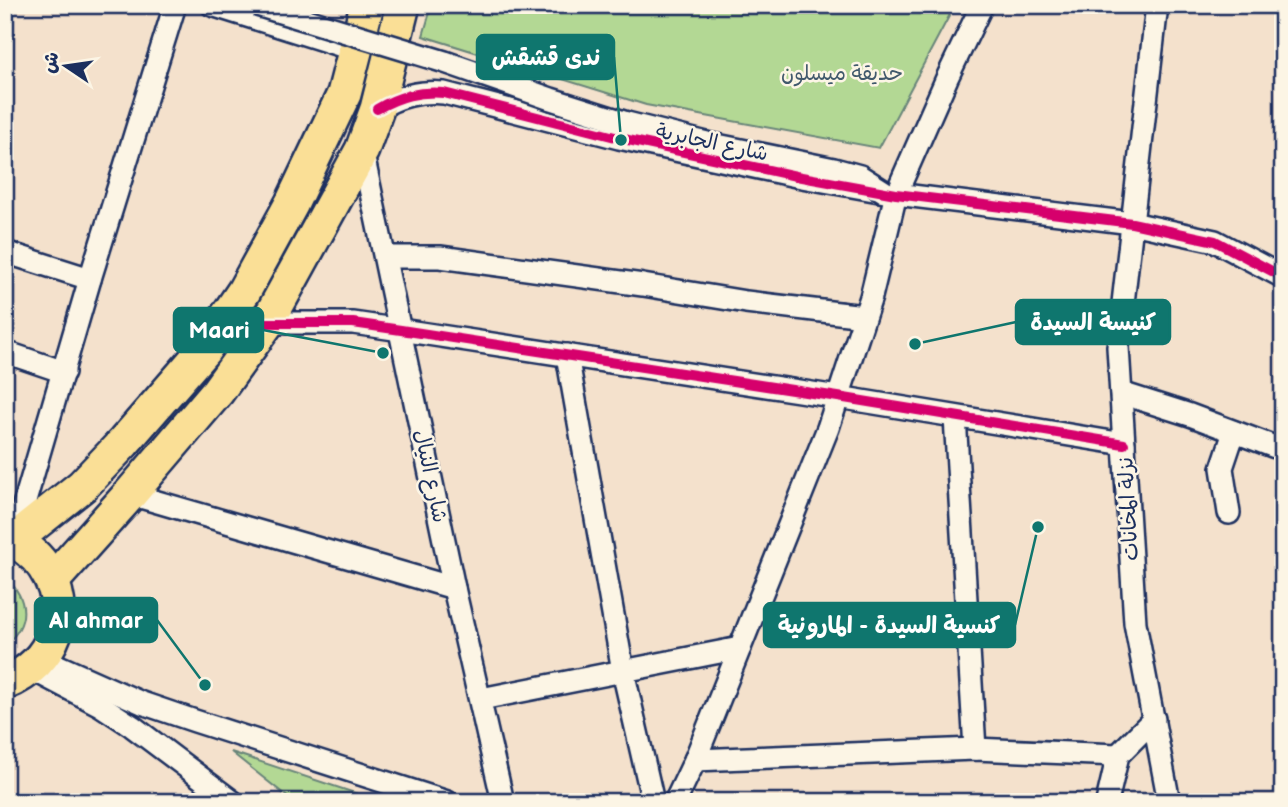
<svg xmlns="http://www.w3.org/2000/svg" width="1288" height="807" viewBox="0 0 1288 807" font-family="'Balsamiq Sans','Playpen Sans Arabic',sans-serif">
<style>
.green{fill:#b3d894;stroke:#678479;stroke-width:2}
.lines{fill:none;stroke-linecap:round;stroke-linejoin:round}
.minor-casing{stroke:#1b2f5e;stroke-width:26}
.primary-casing{stroke:#1b2f5e;stroke-width:38}
.minor{stroke:#fcf5e5;stroke-width:21}
.primary{stroke:#fadf96;stroke-width:33}
.minor-bridge-casing{stroke:#1b2f5e;stroke-width:26;stroke-linecap:butt}
.minor-bridge{stroke:#fcf5e5;stroke-width:21}
.cycleway-casing{stroke:#fcf5e5;stroke-width:15}
.cycleway{stroke:#d6006c;stroke-width:10}
.labels{text-anchor:middle;stroke-width:5;stroke-linejoin:round;paint-order:stroke}
.park-label{font-size:21px;fill:#41596c;stroke:#fcf5e5}
.street-label{font-size:21px;fill:#1b2f5e;stroke:#fcf5e5}
.leader{fill:none;stroke:#0f766e;stroke-width:2.5}
.callout-dot{fill:#0f766e;stroke:#fcf5e5;stroke-width:2.5}
.callout{fill:#0f766e;stroke:#0f766e;stroke-width:2.5}
.callout-label{font-size:23px;text-anchor:middle;font-weight:bold;fill:#fff}
</style>
<rect width="100%" height="100%" fill="#f4e1cc"/>
<filter id="ink" filterUnits="userSpaceOnUse"><feTurbulence type="fractalNoise" baseFrequency=".0143" numOctaves="2"/><feDisplacementMap in="SourceGraphic" scale="14" xChannelSelector="R" yChannelSelector="G"/><feConvolveMatrix kernelMatrix="1 2 1 2 8 2 1 2 1" color-interpolation-filters="sRGB"/></filter>
<g filter="url(#ink)">
<g class="green">
<polygon points="432,5 955,5 879,148 646,105 423,36"/>
<path d="M5 577C29 599 30 624 5 645Z"/>
<polygon points="231,752 382,802 294,802"/>
</g>
<g class="lines">
<defs>
<g id="minor">
<polyline points="212,5 355,50"/>
<polyline points="1157,5 1118,347 1135,623 1169,802"/>
<path d="M377 109C399 96 419 91 444 93L619 138 796 176 896 194 1132 223 1215 241 1283 277"/>
<polyline points="362,150 454,588 503,802"/>
<polyline points="5,252 90,279"/>
<polyline points="385,257 440,257 643,285 746,302 864,316"/>
<polyline points="267,323 353,323 401,330 838,397 1124,444"/>
<polyline points="5,352 64,372"/>
<polyline points="567,355 623,671 653,802"/>
<polyline points="1121,393 1190,415 1283,450"/>
<polyline points="955,417 975,749"/>
<polyline points="130,494 454,588"/>
<polyline points="1229,513 1222,468 1234,432"/>
<polyline points="14,539 90,279 175,5"/>
<polyline points="41,658 142,703 195,721 447,802"/>
<polyline points="39,673 100,705 132,726 233,802"/>
<polyline points="481,699 740,648"/>
<polyline points="695,760 975,749 1118,755"/>
<polyline points="675,802 695,760 828,428 871,297 896,194 947,78 982,5"/>
<polyline points="1107,802 1118,755 1154,719"/>
</g>
<g id="primary">
<path d="M5 540C21 542 35 554 44 567 74 612 54 663 5 683"/>
<polyline points="13,541 82,486 124,442 204,350 244,291 292,203 344,94 367,5"/>
<polyline points="53,580 130,494 217,392 267,323 362,150 377,109 403,5"/>
</g>
</defs>
<use href="#minor" class="minor-casing"/>
<use href="#primary" class="primary-casing"/>
<use href="#minor" class="minor"/>
<use href="#primary" class="primary"/>
<defs>
<polyline id="minor-bridge" points="257,5 445,62 551,99 627,123 707,143 834,169 860,176 885,192"/>
</defs>
<use href="#minor-bridge" class="minor-bridge-casing"/>
<use href="#minor-bridge" class="minor-bridge"/>
<defs>
<g id="cycleway">
<path d="M377 109C399 96 419 91 444 93L619 138 796 176 896 194 1132 223 1215 241 1283 277"/>
<polyline points="267,323 353,323 401,330 838,397 1124,444"/>
</g>
</defs>
<use href="#cycleway" class="cycleway-casing"/>
<use href="#cycleway" class="cycleway"/>
</g>
</g>
<g class="labels">
<g class="park-label">
<text x="842" y="80">حديقة ميسلون</text>
</g>
<g class="street-label">
<text transform="translate(712 142) rotate(12)" y="7">شارع الجابرية</text>
<text transform="translate(431 476) rotate(78)" y="7">شارع النيال</text>
<text transform="translate(1128 509) rotate(-93)" y="7">نزلة المخانات</text>
</g>
</g>
<path class="leader" d="M621 140L614 57M915 344L1016 322M383 353L263 330M205 685L157 620M1038 527L1015 625"/>
<g class="callout-dot">
<circle cx="621" cy="140" r="7"/>
<circle cx="915" cy="344" r="7"/>
<circle cx="383" cy="353" r="7"/>
<circle cx="205" cy="685" r="7"/>
<circle cx="1038" cy="527" r="7"/>
</g>
<g class="callout">
<rect x="477" y="35" width="137" height="44" rx="7"/>
<rect x="1016" y="300" width="154" height="44" rx="7"/>
<rect x="174" y="308" width="89" height="44" rx="7"/>
<rect x="35" y="598" width="122" height="44" rx="7"/>
<rect x="764" y="603" width="251" height="44" rx="7"/>
</g>
<g class="callout-label">
<text x="546" y="65">ندى قشقش</text>
<text x="1093" y="330">كنيسة السيدة</text>
<text x="219" y="338">Maari</text>
<text x="96" y="628">Al ahmar</text>
<text x="889" y="633">كنسية السيدة - المارونية</text>
</g>
<rect width="1288" height="807" fill="none" stroke="#fcf5e5" stroke-width="28"/>
<rect x="14" y="14" width="1260" height="779" fill="none" stroke="#1b2f5e" stroke-width="2.5" filter="url(#ink)"/>
<g transform="translate(66 66) rotate(283)" stroke="#fcf5e5" stroke-width="5" paint-order="stroke">
<path d="M0-5L12 26L0 18L-12 26Z" fill="#1b2f5e"/>
<text y="-10" font-size="19" font-weight="bold" text-anchor="middle" fill="#1b2f5e">ش</text>
</g>
</svg>
